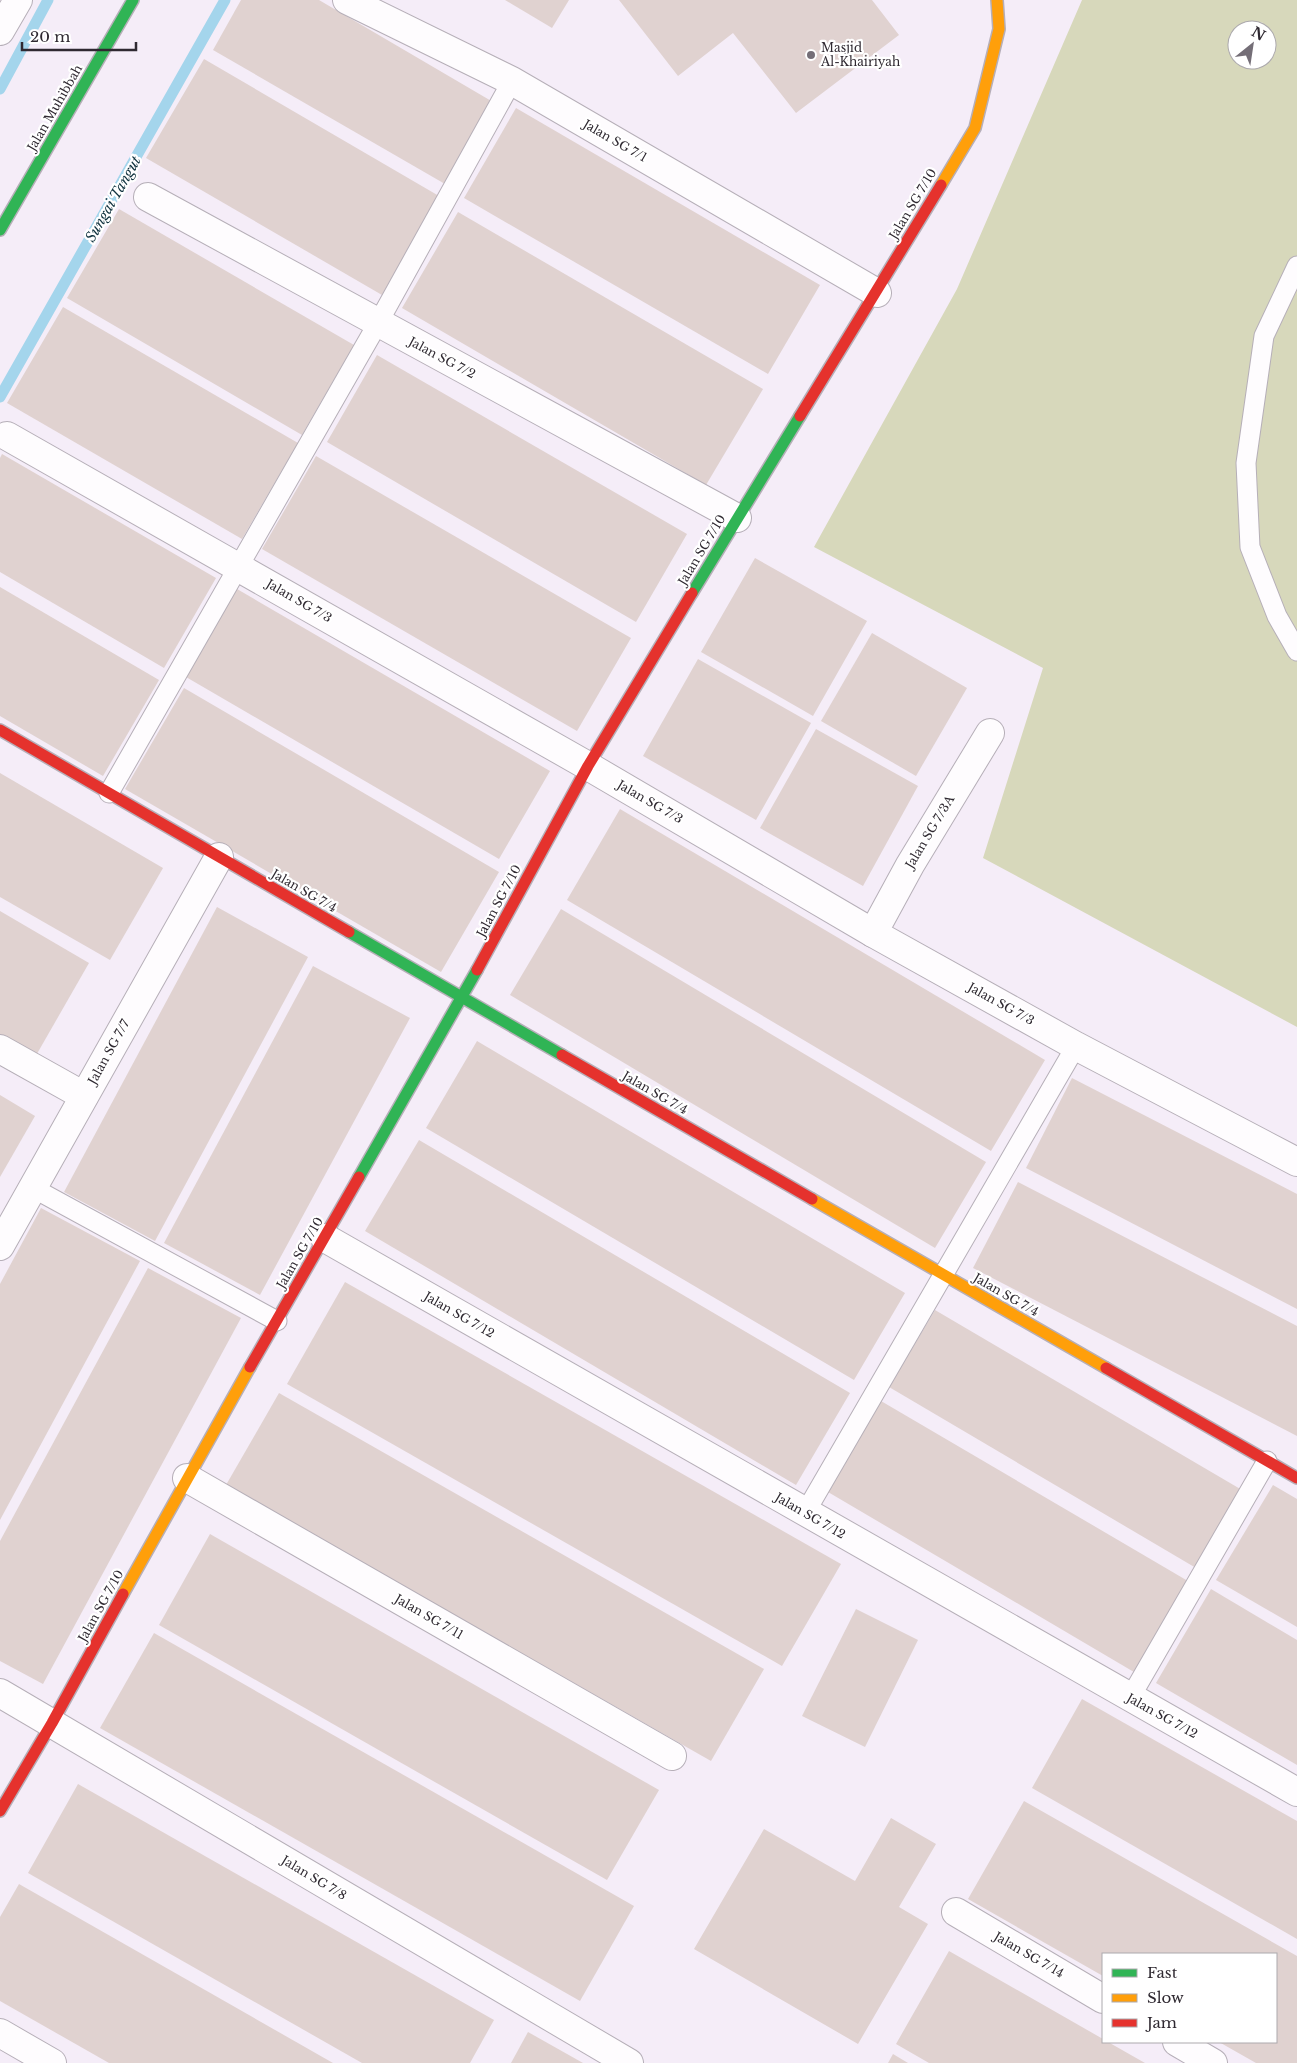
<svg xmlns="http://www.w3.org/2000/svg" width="1297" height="2063" viewBox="0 0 1297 2063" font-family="'Libre Baskerville',serif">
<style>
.forest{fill:#d7d8bb;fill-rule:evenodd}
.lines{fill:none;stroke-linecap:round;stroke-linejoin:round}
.stream{stroke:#a4d5ec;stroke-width:11}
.building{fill:#e0d2d0}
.lane-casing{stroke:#b6afb8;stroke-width:21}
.street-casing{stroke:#b6afb8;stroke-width:30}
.fast-casing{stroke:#b6afb8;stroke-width:14}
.slow-casing{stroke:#b6afb8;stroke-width:14}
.jam-casing{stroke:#b6afb8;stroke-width:14}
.lane{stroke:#fefcfe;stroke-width:19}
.street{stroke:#fefcfe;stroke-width:28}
.fast{stroke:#30b455;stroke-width:11}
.slow{stroke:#ff9f0a;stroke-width:11}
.jam{stroke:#e5322d;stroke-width:11}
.poi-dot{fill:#746e77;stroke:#fff;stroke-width:2}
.labels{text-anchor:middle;stroke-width:4.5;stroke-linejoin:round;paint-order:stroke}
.poi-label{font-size:12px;fill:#2f2931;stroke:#fff;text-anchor:start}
.street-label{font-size:12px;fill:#2f2931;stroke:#fff}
.water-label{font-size:14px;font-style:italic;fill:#11333f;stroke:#fff}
</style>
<rect width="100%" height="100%" fill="#f5edf8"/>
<path class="forest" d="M1082 0H1297V1027L983 858 1043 668 814 547 957 289ZM1237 30H1267V60H1237Z"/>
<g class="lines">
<g class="stream">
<polyline points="0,89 48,0"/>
<polyline points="0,397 225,0"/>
</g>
</g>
<g class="building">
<polygon points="241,0 319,0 493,102 445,184 213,50"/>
<polygon points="505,0 569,0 552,28"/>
<polygon points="619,0 872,0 899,35 796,113 733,33 678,76"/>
<polygon points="204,59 439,196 382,295 146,158"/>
<polygon points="516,108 820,285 768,374 464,198"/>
<polygon points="119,209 354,345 302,435 67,298"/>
<polygon points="458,212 763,389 706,485 402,308"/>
<polygon points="63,307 298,443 242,539 7,403"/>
<polygon points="377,355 687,534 636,622 327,442"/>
<polygon points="2,454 216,578 164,668 0,572 0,458"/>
<polygon points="316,456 631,638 577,731 262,549"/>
<polygon points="755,558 867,621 813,716 701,652"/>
<polygon points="0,587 159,680 103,776 0,716"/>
<polygon points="237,589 550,771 499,859 186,677"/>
<polygon points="872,633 967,688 916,776 821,721"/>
<polygon points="698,659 811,723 756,820 643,756"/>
<polygon points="184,688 499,872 441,972 125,789"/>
<polygon points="816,729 918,786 863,886 760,828"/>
<polygon points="0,773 163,868 110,960 0,897"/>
<polygon points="620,809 1045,1060 991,1151 567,900"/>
<polygon points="217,907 308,957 155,1241 64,1192"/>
<polygon points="561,909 986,1162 935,1248 510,995"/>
<polygon points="0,911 89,963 34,1059 0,1040"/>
<polygon points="313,966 410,1018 260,1295 164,1243"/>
<polygon points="477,1041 905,1293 854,1380 426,1128"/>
<polygon points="1072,1078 1297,1194 1297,1309 1026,1168"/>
<polygon points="0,1095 35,1116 0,1177"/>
<polygon points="419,1140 850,1393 796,1485 365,1231"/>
<polygon points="1018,1182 1297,1326 1297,1436 973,1268"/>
<polygon points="41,1208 140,1261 0,1520 0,1284"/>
<polygon points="148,1268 241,1318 43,1684 0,1661 0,1541"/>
<polygon points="345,1282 841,1564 782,1666 287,1384"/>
<polygon points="935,1310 1242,1490 1196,1568 889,1387"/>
<polygon points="279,1393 764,1669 711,1761 226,1485"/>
<polygon points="881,1401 1193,1584 1139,1675 828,1492"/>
<polygon points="1273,1485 1297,1499 1297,1627 1216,1580"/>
<polygon points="210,1534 659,1790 607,1880 159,1625"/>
<polygon points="1211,1589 1297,1640 1297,1765 1156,1683"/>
<polygon points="856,1609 918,1640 865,1747 802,1716"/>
<polygon points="154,1633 634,1906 580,2001 100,1728"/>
<polygon points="1082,1699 1297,1821 1297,1939 1032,1788"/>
<polygon points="78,1784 494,2020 470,2063 362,2063 28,1873"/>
<polygon points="1024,1801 1297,1956 1297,2063 1256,2063 1219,2042 1276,2042 1276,1954 1103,1954 1103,1976 968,1899"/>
<polygon points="891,1818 936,1844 899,1907 928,1924 858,2044 694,1949 764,1829 855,1881"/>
<polygon points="19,1884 333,2063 109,2063 0,2001 0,1917"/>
<polygon points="949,1951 1103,2039 1103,2042 1108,2042 1145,2063 929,2063 896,2044"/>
<polygon points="528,2032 583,2063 511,2063"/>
<polygon points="893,2054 908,2063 888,2063"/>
</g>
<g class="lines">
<defs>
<g id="lane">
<polyline points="1297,266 1264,336 1246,463 1250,547 1277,616 1297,651"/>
<polyline points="109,793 378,323 512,81"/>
<polyline points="33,1188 277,1321"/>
<polyline points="805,1513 1076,1046"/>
<polyline points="1130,1698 1267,1461"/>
</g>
<g id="street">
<polyline points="347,0 512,81 877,293"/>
<polyline points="0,31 18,0"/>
<polyline points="148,197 737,518"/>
<polyline points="7,436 588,766 873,933 1076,1046 1297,1162"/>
<polyline points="873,933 910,865 990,733"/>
<polyline points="0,1049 84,1096"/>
<polyline points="325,1238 1297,1792"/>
<polyline points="0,1246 219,857"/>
<polyline points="187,1478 672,1756"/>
<polyline points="0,1693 629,2063"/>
<polyline points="956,1912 1103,1999"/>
<polyline points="0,2033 52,2063"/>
<polyline points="1177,2042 1213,2063"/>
</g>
<g id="fast">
<polyline points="0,230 133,0"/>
<polyline points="692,593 800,416"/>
<polyline points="349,932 562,1055"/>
<polyline points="359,1177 477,970"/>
</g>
<g id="slow">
<polyline points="941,185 975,128 999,29 997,0"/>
<polyline points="812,1199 1106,1368"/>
<polyline points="123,1594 250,1367"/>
</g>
<g id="jam">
<polyline points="800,416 941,185"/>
<polyline points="0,730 349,932"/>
<polyline points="477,970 588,766 692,593"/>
<polyline points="562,1055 812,1199"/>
<polyline points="250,1367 359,1177"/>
<polyline points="1106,1368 1297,1478"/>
<polyline points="0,1811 52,1723 123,1594"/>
</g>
</defs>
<use href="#lane" class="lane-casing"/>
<use href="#street" class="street-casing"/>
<use href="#fast" class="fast-casing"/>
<use href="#slow" class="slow-casing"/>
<use href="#jam" class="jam-casing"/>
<use href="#lane" class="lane"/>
<use href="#street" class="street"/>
<use href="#fast" class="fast"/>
<use href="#slow" class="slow"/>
<use href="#jam" class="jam"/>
</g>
<circle class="poi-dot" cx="811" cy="55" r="5"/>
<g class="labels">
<g class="poi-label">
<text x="821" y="52">Masjid<tspan x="821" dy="14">Al-Khairiyah</tspan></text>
</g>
<g class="street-label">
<text transform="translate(55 108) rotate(-60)" y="4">Jalan Muhibbah</text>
<text transform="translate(615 141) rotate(30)" y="4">Jalan SG 7/1</text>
<text transform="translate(913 204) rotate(-59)" y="4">Jalan SG 7/10</text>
<text transform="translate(442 358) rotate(28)" y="4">Jalan SG 7/2</text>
<text transform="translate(702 550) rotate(-59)" y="4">Jalan SG 7/10</text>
<text transform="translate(299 601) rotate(30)" y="4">Jalan SG 7/3</text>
<text transform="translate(650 802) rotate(30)" y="4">Jalan SG 7/3</text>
<text transform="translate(930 832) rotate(-59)" y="4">Jalan SG 7/3A</text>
<text transform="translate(304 891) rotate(30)" y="4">Jalan SG 7/4</text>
<text transform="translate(499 901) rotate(-62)" y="4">Jalan SG 7/10</text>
<text transform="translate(1001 1004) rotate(29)" y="4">Jalan SG 7/3</text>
<text transform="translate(109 1052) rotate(-61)" y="4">Jalan SG 7/7</text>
<text transform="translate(655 1093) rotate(30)" y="4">Jalan SG 7/4</text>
<text transform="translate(300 1253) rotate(-60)" y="4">Jalan SG 7/10</text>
<text transform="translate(1006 1295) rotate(30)" y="4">Jalan SG 7/4</text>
<text transform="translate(459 1315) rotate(30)" y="4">Jalan SG 7/12</text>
<text transform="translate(810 1516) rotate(30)" y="4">Jalan SG 7/12</text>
<text transform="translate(101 1606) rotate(-61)" y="4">Jalan SG 7/10</text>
<text transform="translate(429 1617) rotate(30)" y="4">Jalan SG 7/11</text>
<text transform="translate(1162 1716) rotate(29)" y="4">Jalan SG 7/12</text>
<text transform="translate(314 1878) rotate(31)" y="4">Jalan SG 7/8</text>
<text transform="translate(1029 1955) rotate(30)" y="4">Jalan SG 7/14</text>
</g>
<g class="water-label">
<text transform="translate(113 199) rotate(-60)" y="5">Sungai Tangut</text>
</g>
</g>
<rect x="1102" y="1953" width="175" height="90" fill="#ffffff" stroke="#aca9ad"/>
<rect x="1112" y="1969" width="25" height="8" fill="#30b455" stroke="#aca9ad"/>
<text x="1147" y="1978" font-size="15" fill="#2f2931">Fast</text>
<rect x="1112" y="1994" width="25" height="8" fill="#ff9f0a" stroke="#aca9ad"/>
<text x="1147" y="2003" font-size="15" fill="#2f2931">Slow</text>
<rect x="1112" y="2019" width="25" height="8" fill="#e5322d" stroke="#aca9ad"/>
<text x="1147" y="2028" font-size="15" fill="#2f2931">Jam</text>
<g transform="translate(1252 45) rotate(30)"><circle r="24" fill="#ffffff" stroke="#aca9ad"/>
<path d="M0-4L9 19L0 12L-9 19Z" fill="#746e77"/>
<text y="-8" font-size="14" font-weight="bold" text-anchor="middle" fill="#2f2931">N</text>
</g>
<path d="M22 42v8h114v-8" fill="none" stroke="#2f2931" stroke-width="2.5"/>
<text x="30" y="42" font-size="15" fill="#2f2931" stroke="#ffffff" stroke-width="4" paint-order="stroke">20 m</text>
</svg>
